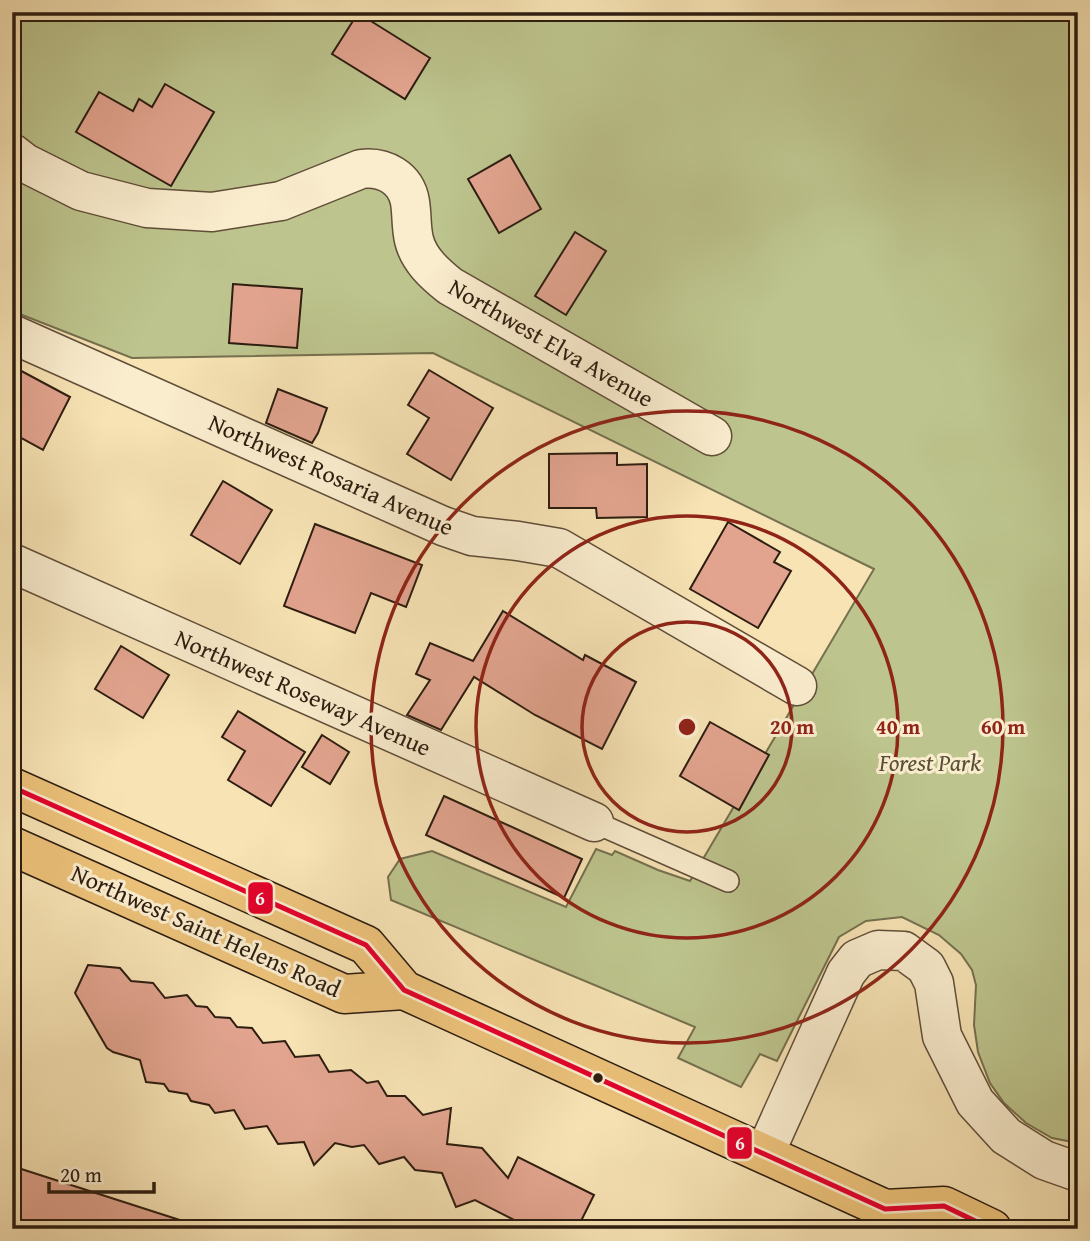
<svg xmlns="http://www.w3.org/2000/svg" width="1090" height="1241" viewBox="0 0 1090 1241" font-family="'Gentium Book Plus',serif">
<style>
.green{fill:#bdc48d;stroke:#75704e;stroke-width:2}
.building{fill:#e2a48f;stroke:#2d1d10;stroke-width:2}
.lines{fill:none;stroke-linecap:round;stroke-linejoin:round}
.lane-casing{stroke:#604e39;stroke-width:24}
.street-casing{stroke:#604e39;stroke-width:41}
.highway-casing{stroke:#2d1d10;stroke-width:41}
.lane{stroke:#faedce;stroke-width:21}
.street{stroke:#faedce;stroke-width:38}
.highway{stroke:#ecc27a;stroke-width:38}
.bus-1-casing{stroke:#faedce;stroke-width:10}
.bus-1{stroke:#e4002b;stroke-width:5}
.ring{fill:none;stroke:#8f2418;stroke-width:3.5}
.bus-dot{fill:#2d1d10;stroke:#faedce;stroke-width:2.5}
.labels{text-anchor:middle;stroke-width:6;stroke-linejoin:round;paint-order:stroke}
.street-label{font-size:24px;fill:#2d1d10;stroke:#faedce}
.park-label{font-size:24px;font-style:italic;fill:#584f36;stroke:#faedce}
.centre{fill:#8f2418;stroke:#faedce;stroke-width:3.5}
.ring-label{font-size:21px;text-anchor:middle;font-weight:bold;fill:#8f2418;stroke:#faedce;stroke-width:6;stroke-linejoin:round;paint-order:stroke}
.line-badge{stroke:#faedce;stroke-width:2.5}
.badge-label{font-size:19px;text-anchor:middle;font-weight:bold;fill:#fff}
</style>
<rect width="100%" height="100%" fill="#f7e3b4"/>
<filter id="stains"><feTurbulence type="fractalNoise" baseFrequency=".00286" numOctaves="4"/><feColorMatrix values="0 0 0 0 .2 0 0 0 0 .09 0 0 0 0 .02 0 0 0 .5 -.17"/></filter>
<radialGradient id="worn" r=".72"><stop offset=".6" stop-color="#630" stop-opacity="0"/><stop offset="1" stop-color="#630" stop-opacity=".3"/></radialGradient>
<polygon class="green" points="12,12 1078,12 1078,1143 1052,1138 1026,1123 1004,1103 990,1083 978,1052 974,1025 976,985 972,970 961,954 939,935 902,917 866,921 839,937 777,1061 760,1054 741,1087 678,1058 695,1027 391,900 388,877 400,859 432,851 566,907 596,849 612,855 615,851 658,870 690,881 874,569 433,353 132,358 12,311"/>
<g class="building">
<polygon points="358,13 430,58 405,99 332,54"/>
<polygon points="165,84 214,112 171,186 76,132 99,92 133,111 139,99 152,107"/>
<polygon points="510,155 541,209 499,233 468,179"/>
<polygon points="575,232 606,251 566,315 535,296"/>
<polygon points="233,284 302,289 297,348 229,343"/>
<polygon points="12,366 70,397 43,450 12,433"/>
<polygon points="429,370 493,408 451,480 407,454 429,418 408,405"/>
<polygon points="278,389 327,408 318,433 312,443 266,423"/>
<polygon points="617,453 617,465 647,464 647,517 597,518 596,508 549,508 549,454"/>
<polygon points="223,481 272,510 240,564 191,535"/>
<polygon points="728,522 780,552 774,562 791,571 758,628 690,589"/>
<polygon points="315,524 422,565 406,607 371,593 355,633 284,606"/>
<polygon points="503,611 583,660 585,655 636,682 602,749 535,715 474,677 441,730 407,715 430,680 416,674 430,643 473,661"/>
<polygon points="121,646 169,675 143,718 95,689"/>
<polygon points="238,711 305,752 271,806 228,780 245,751 222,737"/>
<polygon points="710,722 769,755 739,810 680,776"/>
<polygon points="322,735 349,752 330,784 302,767"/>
<polygon points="444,796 582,859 564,898 426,835"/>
<polygon points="88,965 120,968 131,981 153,983 165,998 187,995 196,1006 207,1007 215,1017 230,1018 237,1027 252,1028 263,1043 285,1041 295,1057 319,1055 329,1072 351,1070 367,1083 378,1081 387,1096 405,1096 423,1115 451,1108 447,1144 482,1148 508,1178 518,1157 594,1195 577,1229 532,1229 475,1200 456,1207 442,1173 415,1170 404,1157 379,1164 364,1145 352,1147 335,1143 314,1165 304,1142 278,1144 267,1126 245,1129 234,1110 215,1113 209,1105 191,1101 187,1094 169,1091 164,1084 146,1082 140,1060 113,1052 107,1048 75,993"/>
<polygon points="12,1166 189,1223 188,1229 12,1229"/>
</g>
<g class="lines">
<defs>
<polyline id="lane" points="594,822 728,881"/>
<g id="street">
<path d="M12 153 25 163 81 191 147 208 212 212 281 201 361 169C384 166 406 178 410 202 412 214 411 228 414 240 419 260 435 274 450 286L712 436"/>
<polyline points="12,334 443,526 472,536 518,541 559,548 797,686"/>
<polyline points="12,563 594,822"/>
<polyline points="765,1153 846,973 857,959 878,950 904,951 926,967 934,983 942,1036 975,1102 1006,1136 1044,1160 1078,1172"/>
</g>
<g id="highway">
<polyline points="12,787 366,945 404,990 885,1209 944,1206 992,1229"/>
<polyline points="12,846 344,994 404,990"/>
</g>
</defs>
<use href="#lane" class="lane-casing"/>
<use href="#street" class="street-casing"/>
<use href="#highway" class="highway-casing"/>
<use href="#lane" class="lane"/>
<use href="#street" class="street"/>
<use href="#highway" class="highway"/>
<defs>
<polyline id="bus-1" points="12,787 366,945 404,990 885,1209 944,1206 992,1229"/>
</defs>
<use href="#bus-1" class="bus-1-casing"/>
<use href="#bus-1" class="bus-1"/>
</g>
<g class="ring">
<circle cx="687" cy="727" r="105"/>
<circle cx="687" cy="727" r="211"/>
<circle cx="687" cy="727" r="316"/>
</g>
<circle class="bus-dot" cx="598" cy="1078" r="6"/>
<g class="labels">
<g class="street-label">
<text transform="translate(551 343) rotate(30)" y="8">Northwest Elva Avenue</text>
<text transform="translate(331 475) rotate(24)" y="8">Northwest Rosaria Avenue</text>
<text transform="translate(303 693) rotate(24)" y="8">Northwest Roseway Avenue</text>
<text transform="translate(206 931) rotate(24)" y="8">Northwest Saint Helens Road</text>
</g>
<g class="park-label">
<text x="930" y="771">Forest Park</text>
</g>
</g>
<circle cx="687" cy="727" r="10" class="centre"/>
<g class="ring-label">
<text x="792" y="734">20 m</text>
<text x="898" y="734">40 m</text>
<text x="1003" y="734">60 m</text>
</g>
<g class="line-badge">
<rect x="247" y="881" width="27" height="34" rx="7" fill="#e4002b"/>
<rect x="726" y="1126" width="27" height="34" rx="7" fill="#e4002b"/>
</g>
<g class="badge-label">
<text x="260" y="905">6</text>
<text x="740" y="1150">6</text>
</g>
<rect width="1090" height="1241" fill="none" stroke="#f7e3b4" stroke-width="42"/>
<rect x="14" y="14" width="1062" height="1213" fill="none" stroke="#2d1d10" stroke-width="3.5"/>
<rect x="21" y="21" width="1048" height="1199" fill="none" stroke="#2d1d10" stroke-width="2"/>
<path d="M49 1182v10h105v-10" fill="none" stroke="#2d1d10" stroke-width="3.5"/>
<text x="60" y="1182" font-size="21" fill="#2d1d10" stroke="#faedce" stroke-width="5" paint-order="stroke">20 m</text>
<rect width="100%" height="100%" filter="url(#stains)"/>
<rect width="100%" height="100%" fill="url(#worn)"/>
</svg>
